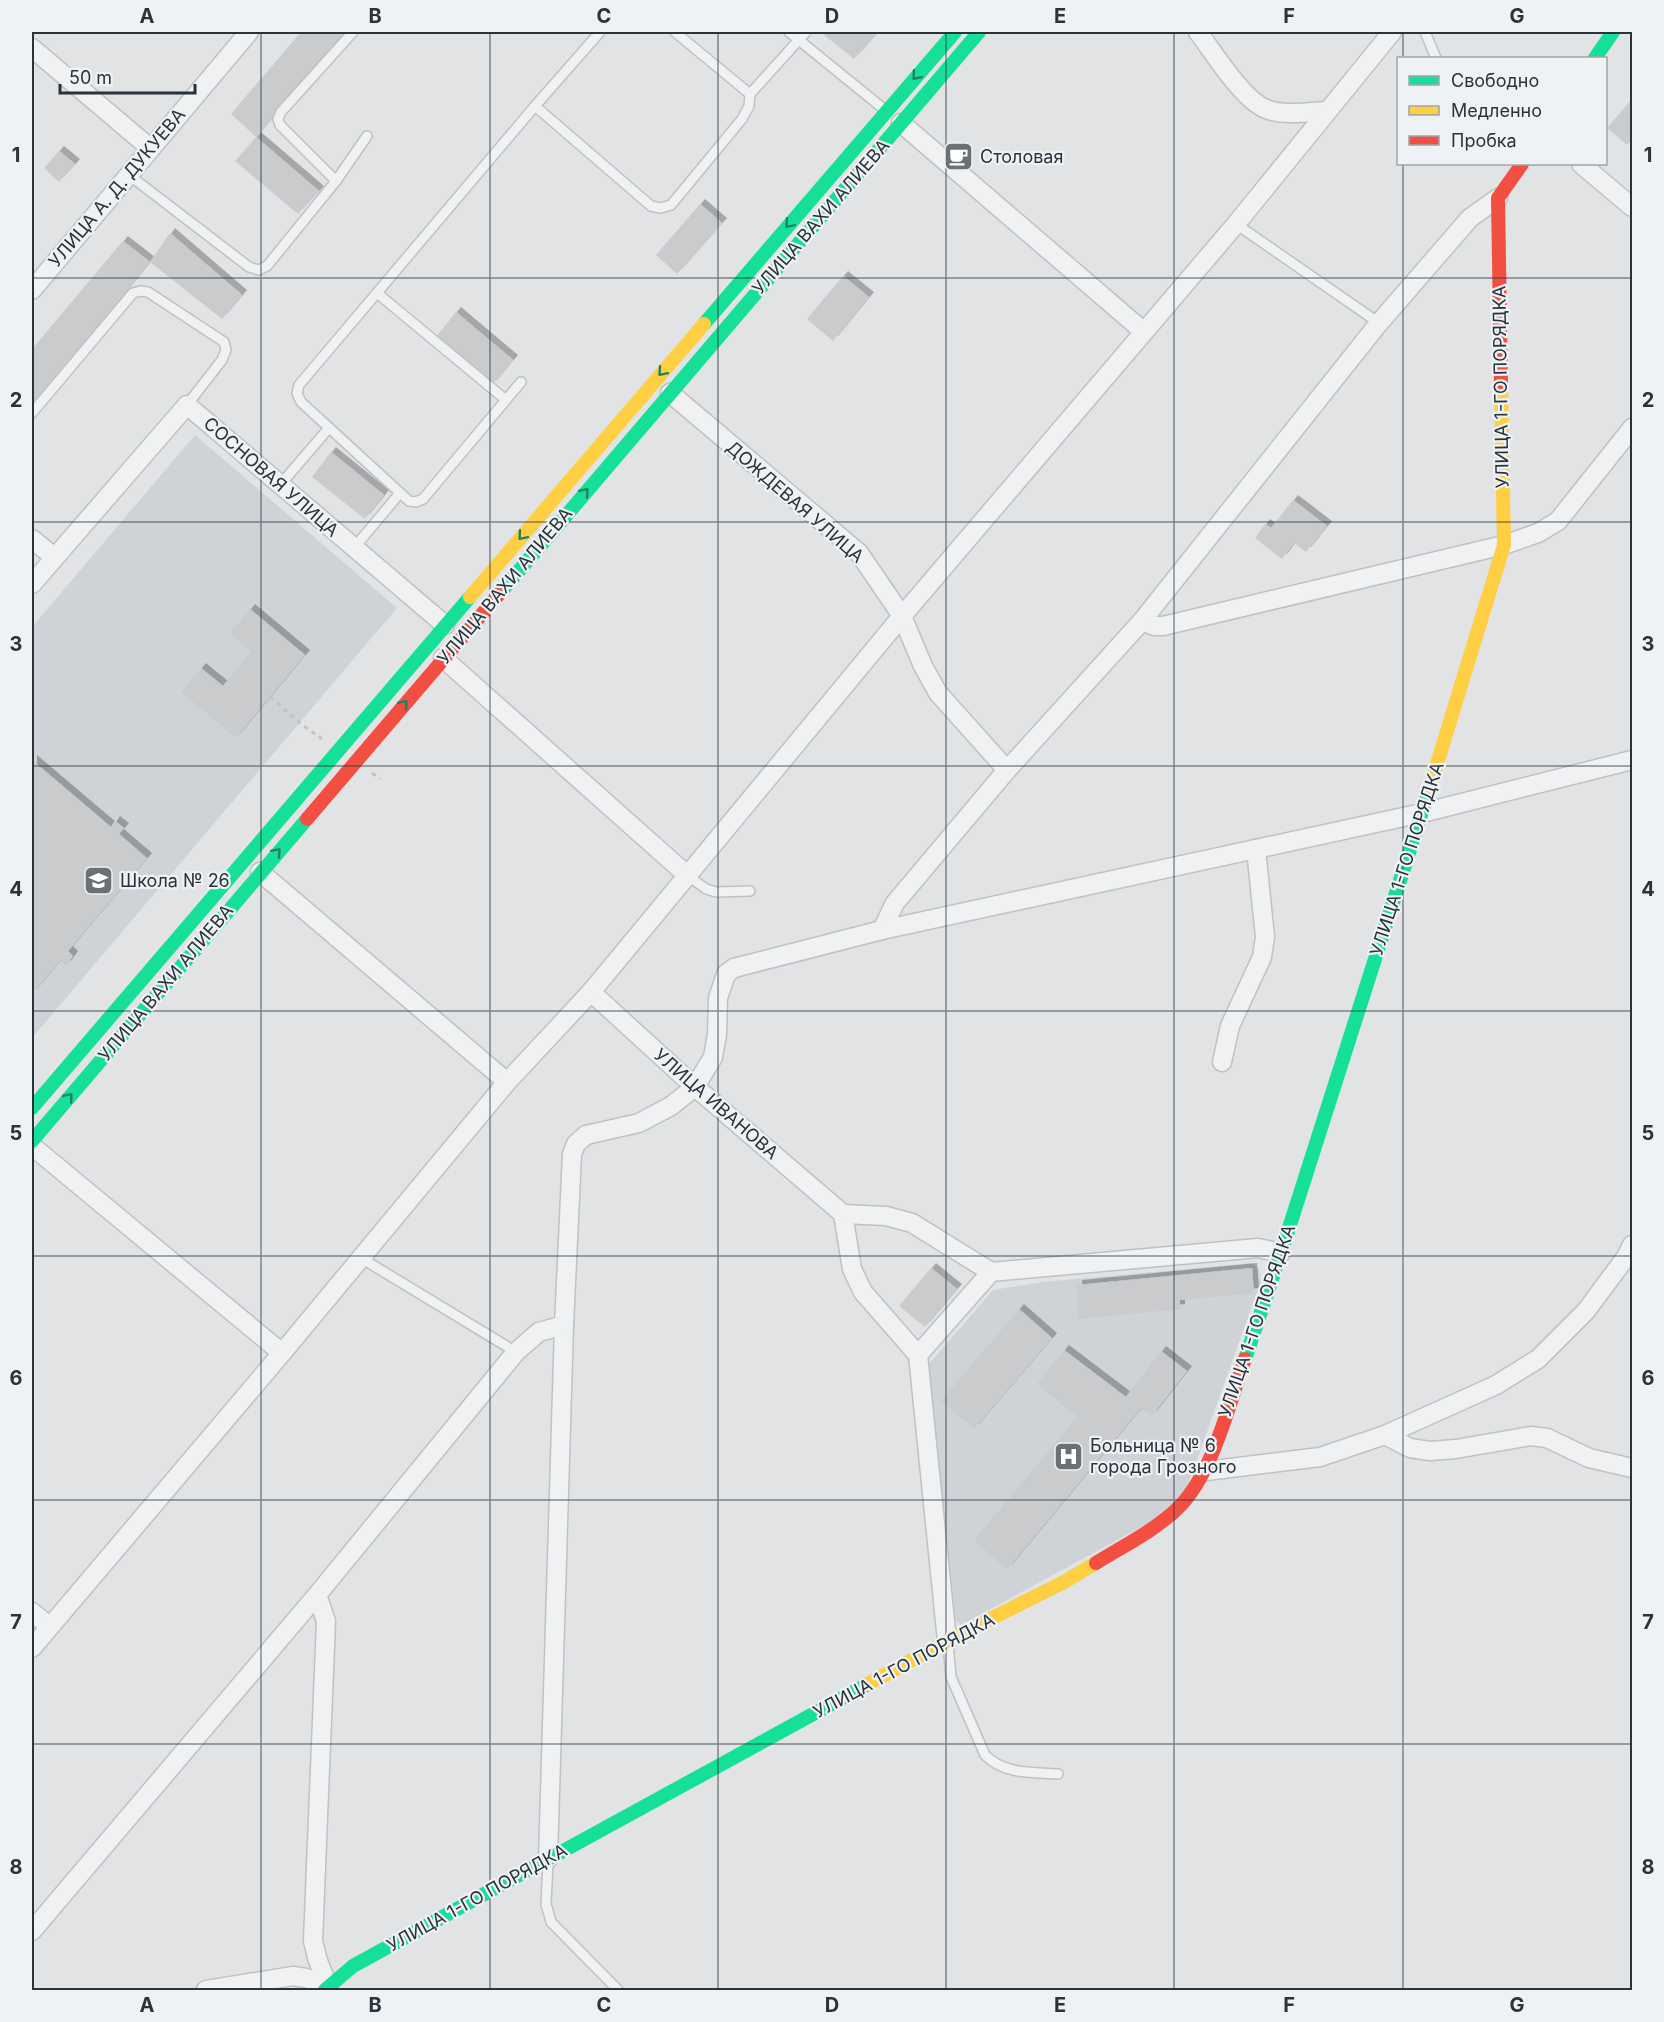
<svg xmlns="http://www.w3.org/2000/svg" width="1664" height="2022" viewBox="0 0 1664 2022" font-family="Inter,sans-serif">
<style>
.built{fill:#cfd3d8}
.building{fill:#c9cbcd;filter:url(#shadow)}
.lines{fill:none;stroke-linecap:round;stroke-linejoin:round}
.lane-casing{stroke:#bfc1c3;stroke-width:12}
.street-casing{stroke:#bfc1c3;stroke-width:21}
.path{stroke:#c1c3c5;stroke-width:3;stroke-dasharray:4.5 4.5;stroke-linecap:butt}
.lane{stroke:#eff1f2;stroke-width:9}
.street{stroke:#eff1f2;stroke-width:18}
.fast{stroke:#16e098;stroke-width:14}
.slow{stroke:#ffcf43;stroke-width:14}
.jam{stroke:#f24e42;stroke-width:14}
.oneway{stroke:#208165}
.grid{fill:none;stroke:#29333c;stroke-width:1.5;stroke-opacity:0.55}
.labels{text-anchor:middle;stroke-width:4.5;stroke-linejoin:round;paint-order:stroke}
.poi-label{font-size:18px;fill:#29333c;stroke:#eef2f4;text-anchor:start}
.street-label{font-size:18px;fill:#29333c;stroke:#eef2f4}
.neatline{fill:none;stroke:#29333c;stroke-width:2}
.grid-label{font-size:20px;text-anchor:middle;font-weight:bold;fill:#29333c}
</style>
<defs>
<filter id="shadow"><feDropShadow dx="5" dy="-5" stdDeviation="0" flood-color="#0004"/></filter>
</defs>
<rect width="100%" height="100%" fill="#e1e3e5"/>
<g class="built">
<polygon points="195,435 397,608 32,1038 32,627"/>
<polygon points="1252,1263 1259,1269 1261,1281 1186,1490 1154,1520 961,1625 952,1618 949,1603 929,1364 993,1290 1043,1282"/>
</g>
<g class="building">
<polygon points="301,32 346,32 256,137 231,114"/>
<polygon points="827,32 878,32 854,59 824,35"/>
<polygon points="1632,99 1632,139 1627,145 1607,128"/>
<polygon points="256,137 319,191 298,214 235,161"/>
<polygon points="59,151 75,164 59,182 44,168"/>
<polygon points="700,204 722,223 677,274 656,255"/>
<polygon points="170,233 242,295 222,319 150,262"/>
<polygon points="123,241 150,262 32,406 32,349"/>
<polygon points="843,276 869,297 833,341 807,319"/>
<polygon points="456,312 513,360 492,385 435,338"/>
<polygon points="331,452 384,495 365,519 312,477"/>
<polygon points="1293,500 1327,526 1306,552 1294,543 1282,559 1255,538 1265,524 1271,528"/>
<polygon points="250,609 305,655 236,738 181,692 201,668 223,686 251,652 230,633"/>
<polygon points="32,760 111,827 115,821 124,828 119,834 147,858 68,951 73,956 66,966 60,961 32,994"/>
<polygon points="931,1268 957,1289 925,1327 899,1306"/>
<polygon points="1252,1268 1254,1293 1180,1300 1180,1309 1078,1319 1077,1285"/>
<polygon points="1019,1309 1052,1338 974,1429 941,1401"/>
<polygon points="1064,1350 1126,1397 1161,1351 1187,1371 1152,1416 1141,1408 1007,1570 974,1540 1077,1417 1037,1384"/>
</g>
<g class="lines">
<defs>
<g id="lane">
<polyline points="789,32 885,110"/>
<polyline points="1425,32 1436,58"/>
<polyline points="750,94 806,32"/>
<polyline points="535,106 600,32"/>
<polyline points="129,175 249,267 259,270 267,266 336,181 367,136"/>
<polyline points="336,181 280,125 278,119 281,112 353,32"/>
<polyline points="1236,224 1379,323"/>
<polyline points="377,293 506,400"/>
<polyline points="521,382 423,499 416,502 409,501 301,402 297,393 299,385 535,106 651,206 661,208 671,205 742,119 749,106 750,94 675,32"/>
<polyline points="32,413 133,293 140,291 148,292 224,342 226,350 222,360 187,405"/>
<polyline points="280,485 329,428"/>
<polyline points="354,548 400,493"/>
<polyline points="687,875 706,889 716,892 750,891"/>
<polyline points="361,1258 516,1352"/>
<path d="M948 1643 951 1677 985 1755C1005 1775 1032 1772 1058 1774"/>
<polyline points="548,1862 546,1904 551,1922 618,1990"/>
</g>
<g id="street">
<path d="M1198 32C1214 53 1242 99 1266 109 1283 116 1309 112 1327 111"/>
<polyline points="32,48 150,148"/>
<polyline points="901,123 1143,331"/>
<polyline points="1581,164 1632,207"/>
<polyline points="32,290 249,32"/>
<polyline points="670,393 859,553 902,616 923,666 938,693 1007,770"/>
<polyline points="32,539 54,557"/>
<polyline points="32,584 187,405 445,625"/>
<polyline points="1142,621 1154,626 1163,626 1504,545 1538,533 1558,521 1632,428"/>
<polyline points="443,658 687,875"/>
<polyline points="260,872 507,1082"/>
<polyline points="882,930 895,903 1007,770 1142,621 1379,323 1470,218 1498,198"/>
<polyline points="591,992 695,1087 843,1214 852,1269 863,1292 918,1355"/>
<polyline points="1222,1062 1230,1026 1262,957 1265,937 1256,849"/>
<polyline points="32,1146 282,1353"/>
<polyline points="843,1214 886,1216 912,1223 991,1272"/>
<polyline points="1385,1435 1410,1448 1430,1451 1456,1449 1531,1436 1547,1438 1589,1458 1632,1468"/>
<polyline points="1206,1471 1320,1457 1385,1435 1496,1385 1538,1359 1586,1311 1626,1257 1632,1245"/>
<polyline points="317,1595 326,1621 313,1941 318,1961 328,1986"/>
<polyline points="32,1612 49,1626"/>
<polyline points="947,1641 918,1355 991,1272 1258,1248 1281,1253"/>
<polyline points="32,1648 282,1353 507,1082 591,992 902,616 1236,224 1392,32"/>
<polyline points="548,1859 564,1325 572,1154 576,1144 586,1135 639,1123 671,1106 695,1087 713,1057 717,1034 718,998 726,974 734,968 882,930 1422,813 1632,760"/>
<polyline points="32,1931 317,1595 516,1352 539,1332 564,1325"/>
<polyline points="206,1990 293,1976 306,1978 328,1986"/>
</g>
</defs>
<use href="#lane" class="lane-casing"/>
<use href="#street" class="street-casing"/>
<g class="path">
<polyline points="270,697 301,724 322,739"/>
<polyline points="372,773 380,779"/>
</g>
<use href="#lane" class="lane"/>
<use href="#street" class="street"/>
<g class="fast">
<polyline points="1595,58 1613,32"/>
<polyline points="704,324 955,32"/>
<polyline points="500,593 979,32"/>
<polyline points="32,1108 470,597"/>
<polyline points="32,1141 307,819"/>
<polyline points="1245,1359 1281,1253 1429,790"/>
<polyline points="325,1990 353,1966 868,1684"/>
</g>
<g class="slow">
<polyline points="470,597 704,324"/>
<polyline points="1429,790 1504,545 1501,384"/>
<polyline points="868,1684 947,1641 1064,1582 1096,1563"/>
</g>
<g class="jam">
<polyline points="1501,384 1498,198 1522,164"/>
<polyline points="307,819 500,593"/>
<path d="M1096 1563C1125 1545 1156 1530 1180 1506 1213 1472 1229 1404 1245 1359"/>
</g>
</g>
<defs><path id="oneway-chevron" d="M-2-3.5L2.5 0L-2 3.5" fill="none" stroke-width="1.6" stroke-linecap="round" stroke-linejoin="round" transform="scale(1.5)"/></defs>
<g class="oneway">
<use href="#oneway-chevron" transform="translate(916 76) rotate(131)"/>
<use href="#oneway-chevron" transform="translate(789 224) rotate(131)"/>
<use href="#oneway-chevron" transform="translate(662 372) rotate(131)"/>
<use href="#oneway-chevron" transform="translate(585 492) rotate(-49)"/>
<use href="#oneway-chevron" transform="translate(522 536) rotate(131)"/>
<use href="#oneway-chevron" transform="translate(404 704) rotate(-50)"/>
<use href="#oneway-chevron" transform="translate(277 852) rotate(-49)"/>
<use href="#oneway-chevron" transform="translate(69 1097) rotate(-50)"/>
</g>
<path class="grid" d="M261 32V1990M490 32V1990M718 32V1990M946 32V1990M1174 32V1990M1403 32V58M1403 164V1990M32 278H1632M32 522H1632M32 766H1632M32 1011H1632M32 1256H1632M32 1500H1632M32 1744H1632"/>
<defs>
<symbol id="cafe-square" viewBox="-11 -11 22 22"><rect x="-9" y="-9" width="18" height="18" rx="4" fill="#697177" stroke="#eef2f4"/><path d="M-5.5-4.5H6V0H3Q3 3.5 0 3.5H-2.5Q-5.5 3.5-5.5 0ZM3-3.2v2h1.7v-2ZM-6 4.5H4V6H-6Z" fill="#fff"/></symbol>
<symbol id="school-square" viewBox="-11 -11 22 22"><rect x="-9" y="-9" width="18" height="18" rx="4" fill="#697177" stroke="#eef2f4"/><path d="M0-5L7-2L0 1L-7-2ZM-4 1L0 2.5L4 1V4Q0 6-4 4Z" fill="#fff"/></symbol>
<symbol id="hospital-square" viewBox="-11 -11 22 22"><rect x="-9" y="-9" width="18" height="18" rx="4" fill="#697177" stroke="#eef2f4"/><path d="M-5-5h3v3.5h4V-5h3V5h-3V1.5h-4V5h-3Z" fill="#fff"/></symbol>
</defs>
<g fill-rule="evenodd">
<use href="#cafe-square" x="942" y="140" width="33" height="33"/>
<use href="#school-square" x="82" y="864" width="33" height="33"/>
<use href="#hospital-square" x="1052" y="1440" width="33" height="33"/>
</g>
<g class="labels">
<g class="poi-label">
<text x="980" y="163">Столовая</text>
<text x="120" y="887">Школа № 26</text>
<text x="1090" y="1452">Больница № 6<tspan x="1090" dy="21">города Грозного</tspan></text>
</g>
<g class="street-label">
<text transform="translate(117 188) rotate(-50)" y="6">УЛИЦА А. Д. ДУКУЕВА</text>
<text transform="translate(821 217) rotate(-49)" y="6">УЛИЦА ВАХИ АЛИЕВА</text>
<text transform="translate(1501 387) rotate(-91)" y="6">УЛИЦА 1-ГО ПОРЯДКА</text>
<text transform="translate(271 477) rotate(41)" y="6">СОСНОВАЯ УЛИЦА</text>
<text transform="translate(795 502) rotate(41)" y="6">ДОЖДЕВАЯ УЛИЦА</text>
<text transform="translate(505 586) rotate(-50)" y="6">УЛИЦА ВАХИ АЛИЕВА</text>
<text transform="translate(1407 859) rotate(-72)" y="6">УЛИЦА 1-ГО ПОРЯДКА</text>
<text transform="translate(166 983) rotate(-50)" y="6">УЛИЦА ВАХИ АЛИЕВА</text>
<text transform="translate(716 1104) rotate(41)" y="6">УЛИЦА ИВАНОВА</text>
<text transform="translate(1257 1321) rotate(-71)" y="6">УЛИЦА 1-ГО ПОРЯДКА</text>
<text transform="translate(904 1666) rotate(-28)" y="6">УЛИЦА 1-ГО ПОРЯДКА</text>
<text transform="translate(477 1898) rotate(-29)" y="6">УЛИЦА 1-ГО ПОРЯДКА</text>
</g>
</g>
<rect width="1664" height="2022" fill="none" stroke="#eef2f4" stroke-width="66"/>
<rect x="1397" y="57" width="210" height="108" fill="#eef2f4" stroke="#9fa6aa" stroke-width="1.5"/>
<rect x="1409" y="76" width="30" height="9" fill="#16e098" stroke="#9fa6aa" stroke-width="1.5"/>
<text x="1451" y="87" font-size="18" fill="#29333c">Свободно</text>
<rect x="1409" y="106" width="30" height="9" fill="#ffcf43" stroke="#9fa6aa" stroke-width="1.5"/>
<text x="1451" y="117" font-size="18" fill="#29333c">Медленно</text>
<rect x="1409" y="136" width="30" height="9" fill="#f24e42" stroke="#9fa6aa" stroke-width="1.5"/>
<text x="1451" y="147" font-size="18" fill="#29333c">Пробка</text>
<path d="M60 84v9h135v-9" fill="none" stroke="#29333c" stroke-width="3"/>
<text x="69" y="84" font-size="18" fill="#29333c" stroke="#eef2f4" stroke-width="4.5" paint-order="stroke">50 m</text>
<rect x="33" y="33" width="1598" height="1956" class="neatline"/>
<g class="grid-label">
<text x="147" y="23">A</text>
<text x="375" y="23">B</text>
<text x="604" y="23">C</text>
<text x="832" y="23">D</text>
<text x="1060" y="23">E</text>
<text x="1289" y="23">F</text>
<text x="1517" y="23">G</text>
<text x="16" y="162">1</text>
<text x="1648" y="162">1</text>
<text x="16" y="407">2</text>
<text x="1648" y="407">2</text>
<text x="16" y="651">3</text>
<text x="1648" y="651">3</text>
<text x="16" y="896">4</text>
<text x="1648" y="896">4</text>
<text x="16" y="1140">5</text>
<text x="1648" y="1140">5</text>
<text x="16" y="1385">6</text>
<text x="1648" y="1385">6</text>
<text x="16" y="1629">7</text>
<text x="1648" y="1629">7</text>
<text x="16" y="1874">8</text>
<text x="1648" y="1874">8</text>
<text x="147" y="2012">A</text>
<text x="375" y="2012">B</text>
<text x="604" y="2012">C</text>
<text x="832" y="2012">D</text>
<text x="1060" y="2012">E</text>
<text x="1289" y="2012">F</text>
<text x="1517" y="2012">G</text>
</g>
</svg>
